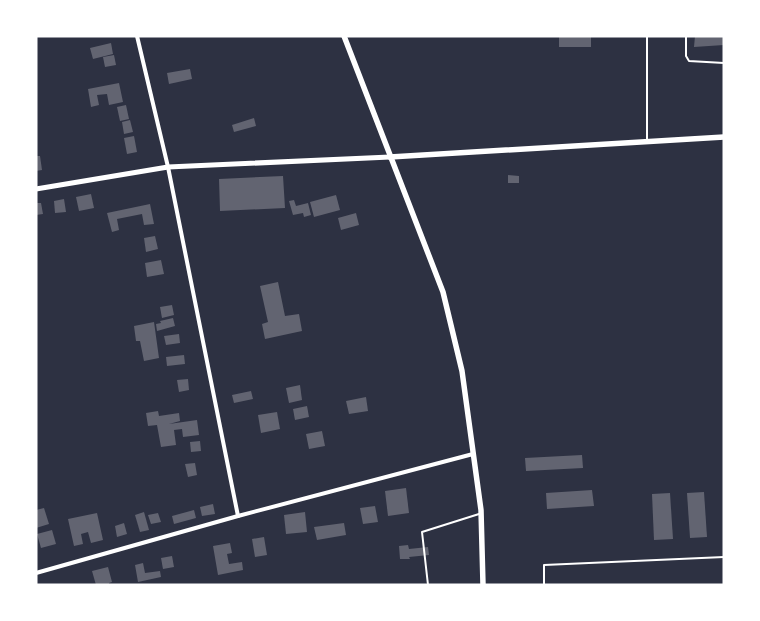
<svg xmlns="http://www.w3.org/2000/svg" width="760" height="621" viewBox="0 0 760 621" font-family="Manrope,sans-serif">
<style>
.building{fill:#626471}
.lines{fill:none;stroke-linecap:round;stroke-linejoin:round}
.service{stroke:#fff;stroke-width:2}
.minor{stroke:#fff;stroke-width:4}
.tertiary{stroke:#fff;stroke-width:5}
.secondary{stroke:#fff;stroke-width:5.5}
</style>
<rect width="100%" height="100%" fill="#2d3142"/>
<g class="building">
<rect x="559" y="36" width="32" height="11"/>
<polygon points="695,36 724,36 724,45 694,47"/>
<polygon points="111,43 113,54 93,59 90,48"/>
<polygon points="114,55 116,65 105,67 103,57"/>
<polygon points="190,69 192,79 169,84 167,73"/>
<polygon points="119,83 123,102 109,105 107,94 97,95 99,105 91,107 88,89"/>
<polygon points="126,105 129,119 120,121 117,107"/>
<polygon points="254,118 256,126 234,132 232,125"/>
<polygon points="130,120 133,132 124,134 122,122"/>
<polygon points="134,136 137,152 127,154 124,138"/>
<polygon points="36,156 40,156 42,170 36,171"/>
<polygon points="508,175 519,176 519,183 508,183"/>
<polygon points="283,176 285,208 220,211 219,179"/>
<polygon points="91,194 94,208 79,211 76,197"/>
<polygon points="336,195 340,210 314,217 310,202"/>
<polygon points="64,199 66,212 55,213 54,201"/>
<polygon points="294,200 296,206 308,203 311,215 304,217 303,213 293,215 289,201"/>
<polygon points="36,203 41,203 43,214 36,215"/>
<polygon points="150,204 154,224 144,225 142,214 117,219 119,230 112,232 107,213"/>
<polygon points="356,213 359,225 341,230 338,218"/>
<polygon points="155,236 158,249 146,252 144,238"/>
<polygon points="161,260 164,274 147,277 145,263"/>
<polygon points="278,282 285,316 299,314 302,331 265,339 262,324 268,322 260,286"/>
<polygon points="172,305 174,315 162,318 160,307"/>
<polygon points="173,318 175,326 157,331 156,324 161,323 160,321"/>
<polygon points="154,322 159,358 144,361 140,341 136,341 134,326"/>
<polygon points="179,334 180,343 166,345 164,336"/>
<polygon points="184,355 185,364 167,366 166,357"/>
<polygon points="188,379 189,390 179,392 177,380"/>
<polygon points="300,385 302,400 289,403 286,388"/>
<polygon points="251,391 253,399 234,403 232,395"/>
<polygon points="366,397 368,411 349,414 346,401"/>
<polygon points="307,406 309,417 295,420 293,409"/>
<polygon points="158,411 159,416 179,413 180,421 169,424 197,420 199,435 183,437 182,429 174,430 176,445 161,447 157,425 148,426 146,413"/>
<polygon points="277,412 280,429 261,433 258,415"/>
<polygon points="322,431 325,446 309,449 306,434"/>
<polygon points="200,441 201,451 191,452 190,442"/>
<polygon points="582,455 583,468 526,471 525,458"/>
<polygon points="195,463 197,475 188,477 185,464"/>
<polygon points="406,488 409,513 388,516 385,491"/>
<polygon points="592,490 594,506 547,509 546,493"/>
<polygon points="704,492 707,537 690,538 687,493"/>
<polygon points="670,493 673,539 654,540 652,494"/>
<polygon points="213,504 215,514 202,516 200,507"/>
<polygon points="375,506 378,522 363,524 360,508"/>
<polygon points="44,508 49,524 36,528 36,510"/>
<polygon points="194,510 196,518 174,524 172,516"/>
<polygon points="144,512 149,530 140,532 135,515"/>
<polygon points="305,512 307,532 286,534 284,515"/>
<polygon points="97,513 103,540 91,543 88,532 81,534 83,544 74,546 68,519"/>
<polygon points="158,513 161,522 151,524 148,515"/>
<polygon points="124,523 127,534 117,537 115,526"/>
<polygon points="344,523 346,535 317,540 314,527"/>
<polygon points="52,530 56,544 41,548 37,534"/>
<polygon points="264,537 267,555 255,557 252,539"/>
<polygon points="230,543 232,553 227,554 229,564 242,562 243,570 218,575 213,546"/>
<polygon points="408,545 409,549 428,547 429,555 409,557 410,559 400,559 399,546"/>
<polygon points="172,556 174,567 163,569 161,558"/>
<polygon points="143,563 145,573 160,571 161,577 138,582 135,565"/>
<polygon points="108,567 112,582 109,583 109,585 96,585 92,571"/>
</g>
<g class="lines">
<g class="service">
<polyline points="686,36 686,56 689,61 724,63"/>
<polyline points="647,140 647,36"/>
<polyline points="428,585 422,532 479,514"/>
<polyline points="544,585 544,565 724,557"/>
</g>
<g class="minor">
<polyline points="137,36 168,167 238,516"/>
<polyline points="36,573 238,516 473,454"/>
</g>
<polyline class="tertiary" points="36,189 168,167 390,157"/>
<g class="secondary">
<polyline points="344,36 443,292 462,371 481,510 483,585"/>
<polyline points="390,157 724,137"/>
</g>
</g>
<rect width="760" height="621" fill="none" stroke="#ffffff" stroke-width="75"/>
</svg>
